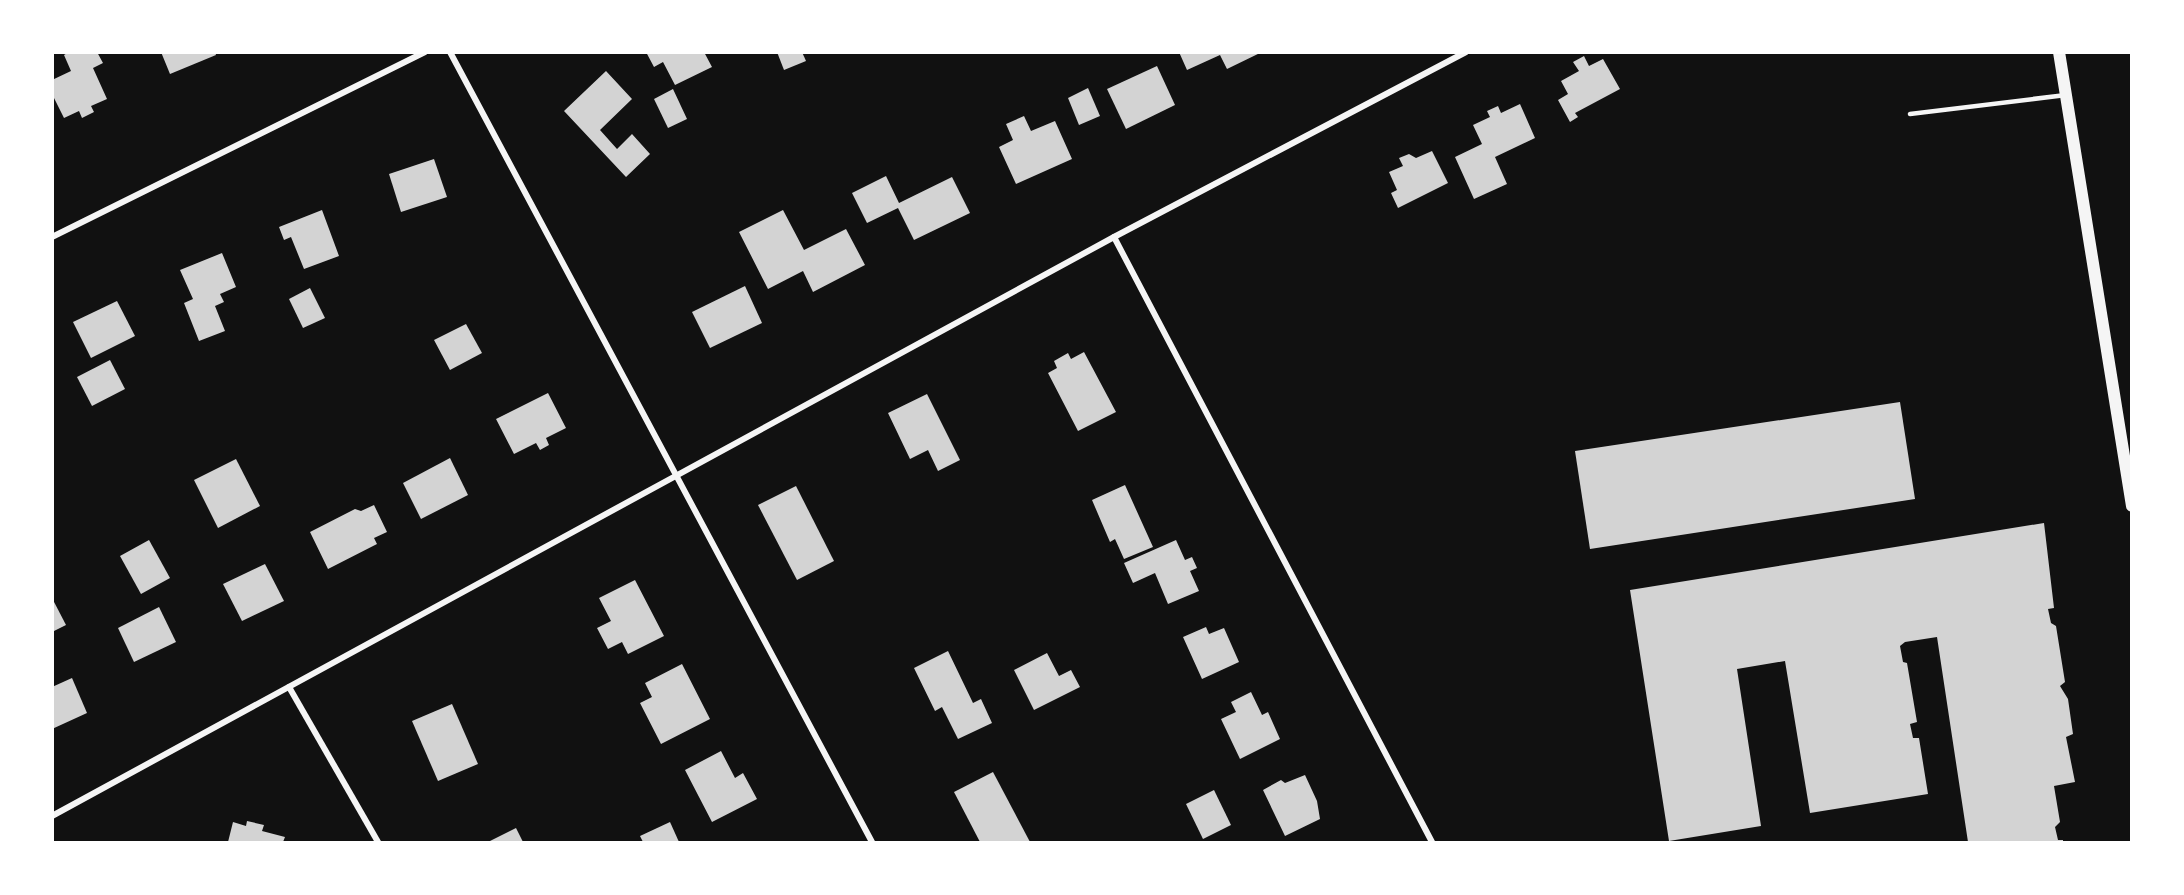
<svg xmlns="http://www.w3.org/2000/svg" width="2184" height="895" viewBox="0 0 2184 895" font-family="Ubuntu,sans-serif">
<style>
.building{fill:#d3d3d3}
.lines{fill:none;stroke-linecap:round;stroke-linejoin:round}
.service{stroke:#f5f5f5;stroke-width:4.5}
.minor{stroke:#f5f5f5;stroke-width:6}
.secondary{stroke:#f5f5f5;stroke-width:12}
</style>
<rect width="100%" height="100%" fill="#111"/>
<g class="building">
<polygon points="69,52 97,52 103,63 93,68 107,99 91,106 94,112 82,118 79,111 64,118 52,94 52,80 71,71 64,55"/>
<polygon points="161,52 215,52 216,55 170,74"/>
<polygon points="646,52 704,52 712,67 675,85 663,62 654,67"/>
<polygon points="777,52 802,52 806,61 784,70"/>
<polygon points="1179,52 1262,52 1227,69 1220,55 1187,70"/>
<polygon points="1584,56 1589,66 1603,59 1620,89 1575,113 1578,117 1570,122 1558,100 1568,94 1561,81 1579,71 1573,62"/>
<polygon points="1157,66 1175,105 1126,129 1107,89"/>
<polygon points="606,71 632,99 600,130 617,149 632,134 650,154 626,177 564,111"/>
<polygon points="1088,88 1100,116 1079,125 1068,98"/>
<polygon points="673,89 687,119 668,128 654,99"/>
<polygon points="1520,104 1535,138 1495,157 1507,184 1474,199 1455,157 1482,144 1473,125 1490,117 1487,111 1498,106 1501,113"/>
<polygon points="1024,116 1031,131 1055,121 1072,159 1016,184 999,147 1013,140 1006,124"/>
<polygon points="1432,151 1448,183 1398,208 1391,193 1397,190 1389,172 1403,166 1399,158 1409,154 1416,158"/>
<polygon points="434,159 447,197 401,212 389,174"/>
<polygon points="886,176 899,203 952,177 970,213 914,240 898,208 867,223 852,193"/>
<polygon points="322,210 339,256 304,269 291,237 284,240 279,227"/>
<polygon points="783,210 804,250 846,229 865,265 813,292 803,271 768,289 739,232"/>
<polygon points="222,253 236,287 220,294 224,302 215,306 225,331 199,341 184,303 193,299 180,270"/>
<polygon points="745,286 762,323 710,348 692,312"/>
<polygon points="310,288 325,318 303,328 289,299"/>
<polygon points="117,301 135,336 91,358 73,322"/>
<polygon points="466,324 482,353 450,370 434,340"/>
<polygon points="1084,352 1116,412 1078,431 1048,373 1057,368 1054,361 1068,353 1071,359"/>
<polygon points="110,360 125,389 92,406 77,377"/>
<polygon points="548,393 566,428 546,438 549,445 540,450 536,443 514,454 496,419"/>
<polygon points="927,394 960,460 938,471 928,450 910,459 888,413"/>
<polygon points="1900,402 1915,499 1590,549 1575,451"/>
<polygon points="450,458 468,495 421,519 403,483"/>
<polygon points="236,459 260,506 218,528 194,480"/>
<polygon points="1125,485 1153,547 1124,559 1115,539 1110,542 1092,500"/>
<polygon points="796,486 834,561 797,580 758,505"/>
<polygon points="374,505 387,532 374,538 377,544 328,569 310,532 355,509 361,511"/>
<polygon points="2044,523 2054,608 2048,609 2051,623 2056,626 2065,682 2060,686 2068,699 2073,734 2066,737 2075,782 2054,786 2060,822 2055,827 2058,840 2063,840 2063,842 1968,842 1937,637 1905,642 1900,646 1903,662 1907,663 1917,722 1910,724 1913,738 1919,738 1928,794 1810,813 1785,661 1737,669 1761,826 1669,841 1630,590"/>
<polygon points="149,540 170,578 141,594 120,556"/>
<polygon points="1176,540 1185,560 1192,557 1197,568 1190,571 1199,591 1168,604 1155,573 1133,583 1124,563"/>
<polygon points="265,564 284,601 242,621 223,584"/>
<polygon points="635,580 664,636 628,654 622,642 608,649 597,628 611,621 599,598"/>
<polygon points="52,598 66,625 52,632"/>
<polygon points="159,607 176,642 134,662 118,628"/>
<polygon points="1206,627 1209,634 1224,628 1239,662 1202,679 1183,637"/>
<polygon points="948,651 973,703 981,699 992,723 958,739 942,707 935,711 914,668"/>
<polygon points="1047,653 1059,676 1071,670 1080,687 1034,710 1014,670"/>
<polygon points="682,664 710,719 661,744 640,703 652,697 645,683"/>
<polygon points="72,678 87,713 52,729 52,687"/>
<polygon points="1251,692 1262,715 1268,712 1280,739 1240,759 1221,719 1236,712 1231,702"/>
<polygon points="452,704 478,764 438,781 412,721"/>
<polygon points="721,751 735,778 743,773 757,799 712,822 685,770"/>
<polygon points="993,772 1030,842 980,842 954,792"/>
<polygon points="1305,775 1317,801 1320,819 1285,836 1263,790 1281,780 1285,783"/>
<polygon points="1214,790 1231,825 1203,839 1186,804"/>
<polygon points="247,821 264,825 262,831 285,837 283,842 228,842 233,822 246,826"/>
<polygon points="670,822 679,842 643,842 640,836"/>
<polygon points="516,828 523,842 488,842"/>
</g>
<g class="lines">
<polyline class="service" points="1910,114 2066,95"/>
<g class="minor">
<polyline points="450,52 872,842"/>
<polyline points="52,237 425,52"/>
<polyline points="1114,237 1432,842"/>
<polyline points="289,687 378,842"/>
<polyline points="52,816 1114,237 1466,52"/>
</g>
<polyline class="secondary" points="2059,52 2132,506"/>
</g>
<rect width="2184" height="895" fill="none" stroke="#ffffff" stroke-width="108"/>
</svg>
